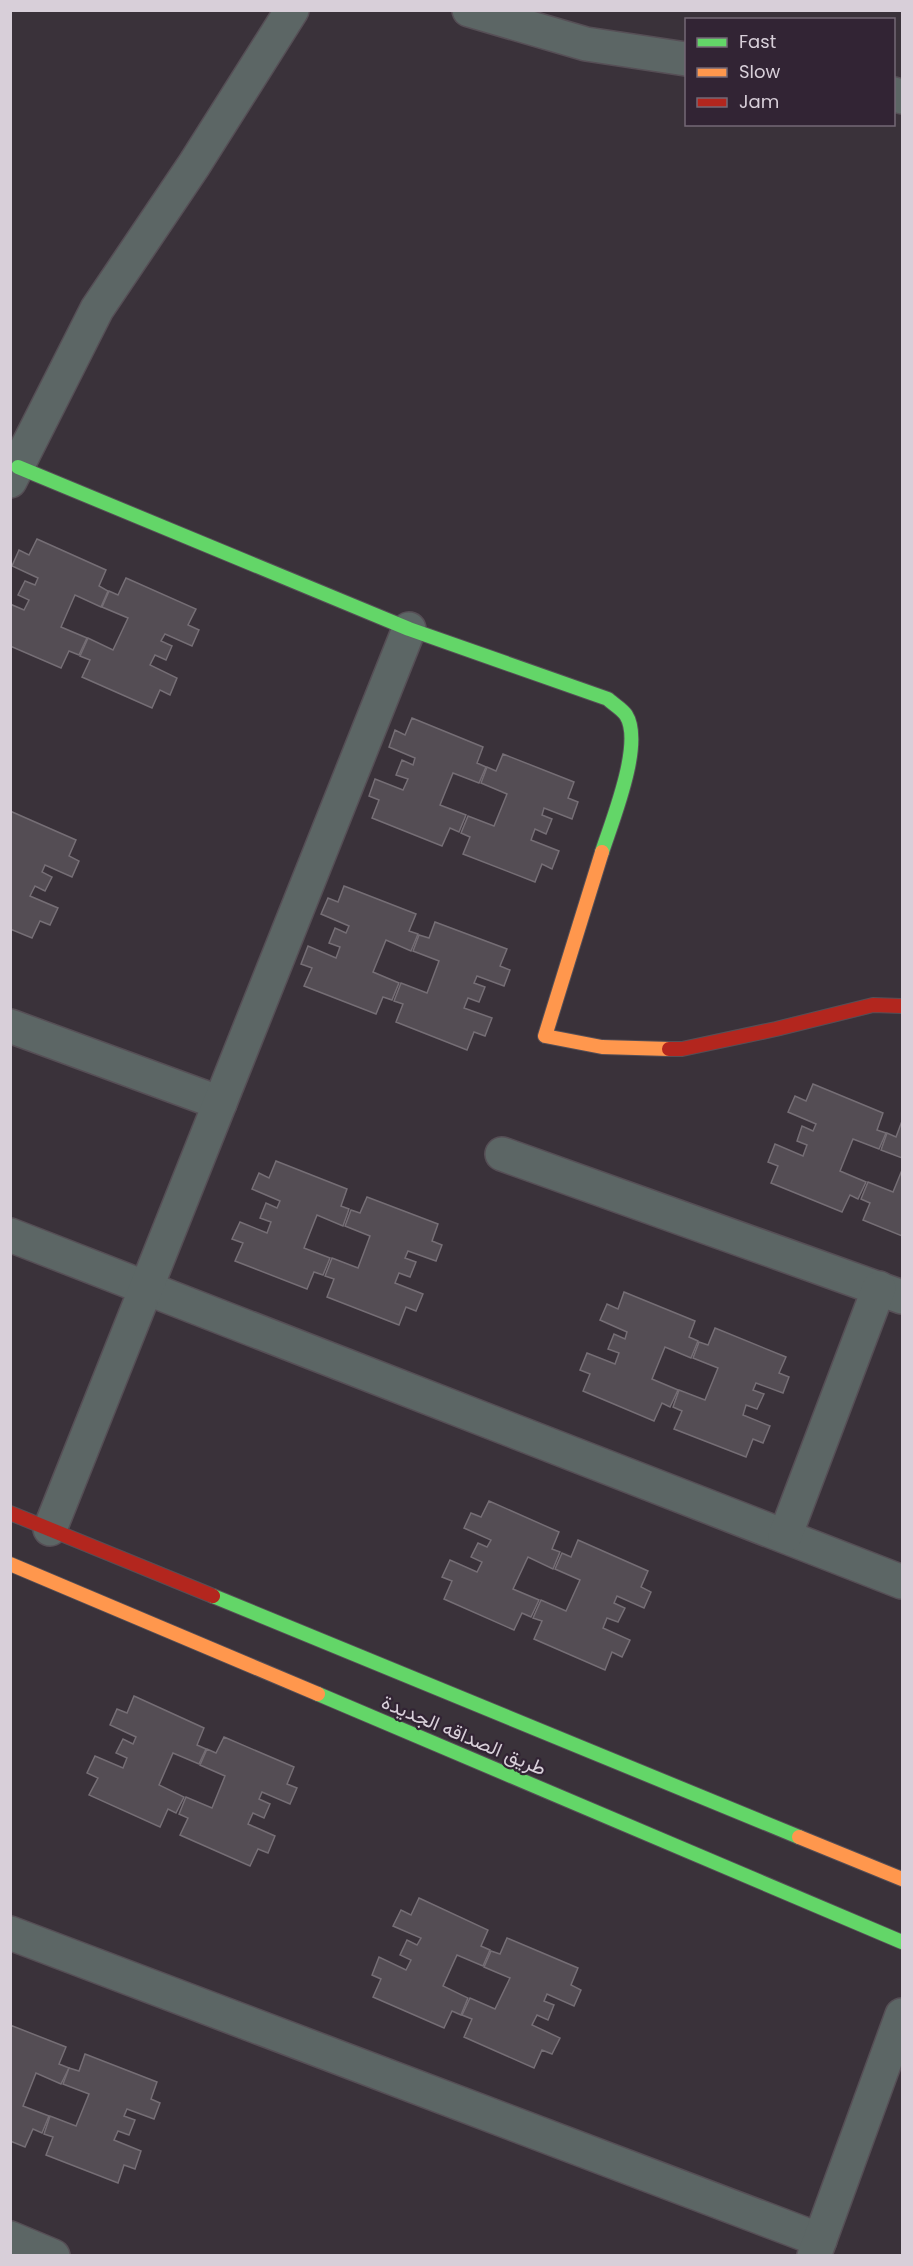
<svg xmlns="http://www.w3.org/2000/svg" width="913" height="2266" viewBox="0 0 913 2266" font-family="Poppins,Vazirmatn,sans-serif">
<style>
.building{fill:#544d54;stroke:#756e75;stroke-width:1.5}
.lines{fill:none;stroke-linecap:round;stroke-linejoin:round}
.street-casing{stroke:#564f56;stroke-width:36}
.fast-casing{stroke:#564f56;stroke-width:16}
.slow-casing{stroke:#564f56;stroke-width:16}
.jam-casing{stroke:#564f56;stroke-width:16}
.street{stroke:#5c6665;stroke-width:33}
.fast{stroke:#63d668;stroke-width:14}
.slow{stroke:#ff974d;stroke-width:14}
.jam{stroke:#b3261e;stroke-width:14}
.labels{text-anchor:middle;stroke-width:4.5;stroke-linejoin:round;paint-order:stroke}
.street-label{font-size:20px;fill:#d8cfd9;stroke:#322434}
</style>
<rect width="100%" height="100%" fill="#3a323a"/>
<g class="building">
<polygon points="37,539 106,570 99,586 108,591 101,607 75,595 61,627 87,638 79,655 69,651 61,668 10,646 10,604 24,610 29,600 18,595 25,581 35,585 38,578 12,566 19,550 29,555"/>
<polygon points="126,578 196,609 188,625 199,630 192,646 165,634 161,641 172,646 166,660 155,655 150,665 177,678 170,695 160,690 152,708 82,677 90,660 80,656 88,638 113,650 128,618 102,607 109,591 118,595"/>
<polygon points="412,718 483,747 477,763 486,767 479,783 453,773 440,805 466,815 459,832 450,828 442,846 372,818 379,800 369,796 375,779 403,790 408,779 396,775 402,760 413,765 415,758 389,747 395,730 405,735"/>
<polygon points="503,754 574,782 568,798 578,802 572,819 544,808 542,815 552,819 546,834 535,829 531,840 559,851 552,869 542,864 535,882 463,854 470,837 461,833 468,816 494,826 507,794 481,783 487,767 496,771"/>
<polygon points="10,811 76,840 69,856 79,861 72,877 45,865 42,872 52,877 45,891 35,886 30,896 58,908 50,925 40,921 32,938 10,929"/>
<polygon points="344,886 416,914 409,931 418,934 411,951 386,940 373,972 399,983 392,1000 383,997 376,1014 304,986 312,968 301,964 308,946 336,958 340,947 329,943 335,928 346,933 349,926 321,914 328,898 338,902"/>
<polygon points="435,922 507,949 500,966 510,970 504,986 477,976 474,983 485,987 479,1002 468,998 464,1008 492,1018 485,1036 474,1032 467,1050 396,1022 403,1004 394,1001 401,983 427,993 439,961 413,951 419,935 429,938"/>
<polygon points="813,1084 883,1113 877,1130 886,1133 879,1149 853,1139 840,1171 866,1182 858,1199 850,1195 842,1212 771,1183 778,1166 768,1162 775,1144 803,1156 807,1145 797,1141 802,1126 813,1131 816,1124 788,1112 795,1096 806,1101"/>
<polygon points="902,1121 902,1158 881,1150 887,1133 896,1137"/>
<polygon points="276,1161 347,1189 341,1206 349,1209 343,1226 317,1215 304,1248 330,1258 323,1275 314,1272 307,1289 235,1261 243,1243 232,1239 240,1222 267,1233 271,1222 260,1218 266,1203 277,1208 280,1201 252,1189 259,1173 269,1178"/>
<polygon points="902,1170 902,1236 863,1220 870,1203 861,1199 868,1182 893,1192"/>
<polygon points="367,1197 438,1224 432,1241 442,1245 436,1261 408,1251 405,1258 416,1262 410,1277 399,1273 395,1283 423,1294 416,1311 406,1307 399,1325 327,1297 334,1279 325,1276 332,1258 358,1268 370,1236 345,1226 351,1210 360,1213"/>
<polygon points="624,1292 695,1321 689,1337 698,1341 691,1358 665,1347 652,1379 678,1390 670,1407 662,1403 654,1421 583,1391 590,1374 580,1370 587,1353 615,1364 619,1353 608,1349 614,1334 625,1339 627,1332 600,1320 607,1304 618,1309"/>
<polygon points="715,1328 786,1357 779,1373 789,1377 783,1393 756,1383 753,1390 764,1394 757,1409 746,1405 743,1415 770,1426 763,1443 753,1439 746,1457 674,1429 682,1411 673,1407 679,1390 705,1400 718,1368 693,1358 699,1342 708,1345"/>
<polygon points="489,1501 559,1532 552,1549 560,1552 553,1569 528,1557 513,1589 539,1600 531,1617 522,1613 514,1630 444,1599 452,1581 442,1577 450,1560 477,1572 482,1562 471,1557 478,1543 487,1547 491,1540 464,1528 471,1513 481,1517"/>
<polygon points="578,1540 648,1571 641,1587 651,1592 644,1608 617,1596 614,1603 625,1608 618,1622 607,1618 603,1628 630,1640 622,1657 612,1652 605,1670 534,1639 542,1621 533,1618 541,1600 566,1611 580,1580 555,1569 562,1553 571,1557"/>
<polygon points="134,1696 204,1728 197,1745 206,1749 199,1764 173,1753 159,1785 184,1797 176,1813 168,1809 160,1827 89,1795 98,1778 87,1773 95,1756 123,1768 127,1758 116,1753 123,1739 133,1744 136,1737 110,1725 117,1709 127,1713"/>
<polygon points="224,1737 294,1767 287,1784 297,1788 290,1804 262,1792 259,1799 270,1804 264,1818 253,1813 248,1824 275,1836 268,1853 258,1849 250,1866 180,1835 188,1818 179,1814 186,1797 212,1808 225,1776 200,1765 207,1749 216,1753"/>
<polygon points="419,1898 488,1930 481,1946 490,1950 483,1966 457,1955 443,1986 468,1998 461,2015 452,2011 444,2028 373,1997 381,1979 372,1975 379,1957 406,1970 411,1960 400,1955 407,1940 417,1945 421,1938 393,1926 401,1910 411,1915"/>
<polygon points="507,1938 578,1968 571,1985 581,1990 574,2006 547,1994 544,2001 554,2005 548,2020 537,2015 532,2025 560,2038 552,2054 542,2050 534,2068 464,2037 472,2019 462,2015 470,1998 495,2009 510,1978 484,1967 491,1951 500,1954"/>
<polygon points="10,2025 66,2047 59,2064 69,2068 61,2084 36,2073 23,2106 49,2116 42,2133 33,2129 25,2147 10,2141"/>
<polygon points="85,2054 157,2082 151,2099 160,2103 154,2119 127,2109 124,2116 135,2120 129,2135 118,2131 114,2140 141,2151 135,2169 124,2165 118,2183 46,2155 53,2137 44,2134 50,2116 76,2126 89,2094 63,2084 69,2068 79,2071"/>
</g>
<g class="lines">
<defs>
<g id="street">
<polyline points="469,10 586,44 686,59"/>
<polyline points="894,94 902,97"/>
<polyline points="10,481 97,309 194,165 292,10"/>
<polyline points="10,1026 220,1103"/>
<polyline points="502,1154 902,1297"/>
<polyline points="10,1235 902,1582"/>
<polyline points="50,1529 409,629"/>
<polyline points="785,1536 879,1288"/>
<polyline points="10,1933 820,2240"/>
<polyline points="10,2238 53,2256"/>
<polyline points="814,2256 902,2015"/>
</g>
<g id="fast">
<path d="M18 467 409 629 608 699C613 704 622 709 626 715 644 743 612 821 602 852"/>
<polyline points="213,1596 799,1837"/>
<polyline points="318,1694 902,1942"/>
</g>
<g id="slow">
<polyline points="602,852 545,1036 602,1047 669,1049"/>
<polyline points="10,1564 318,1694"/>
<polyline points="799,1837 902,1879"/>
</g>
<g id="jam">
<polyline points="669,1049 682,1049 776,1029 873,1005 902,1006"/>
<polyline points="10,1513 213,1596"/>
</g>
</defs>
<use href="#street" class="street-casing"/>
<use href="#fast" class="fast-casing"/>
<use href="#slow" class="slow-casing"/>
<use href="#jam" class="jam-casing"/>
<use href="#street" class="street"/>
<use href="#fast" class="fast"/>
<use href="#slow" class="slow"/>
<use href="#jam" class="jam"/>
</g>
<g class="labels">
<g class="street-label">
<text transform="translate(464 1735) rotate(23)" y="7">طريق الصداقه الجديدة</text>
</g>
</g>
<rect width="913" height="2266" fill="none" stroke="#d8cfd9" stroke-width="24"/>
<rect x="685" y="18" width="210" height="108" fill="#322434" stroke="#746876" stroke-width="1.5"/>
<rect x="697" y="38" width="30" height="9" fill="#63d668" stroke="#746876" stroke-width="1.5"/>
<text x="739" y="48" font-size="18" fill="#d8cfd9">Fast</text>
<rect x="697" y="68" width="30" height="9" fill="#ff974d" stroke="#746876" stroke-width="1.5"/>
<text x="739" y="78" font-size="18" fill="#d8cfd9">Slow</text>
<rect x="697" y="98" width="30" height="9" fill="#b3261e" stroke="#746876" stroke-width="1.5"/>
<text x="739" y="108" font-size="18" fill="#d8cfd9">Jam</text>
</svg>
